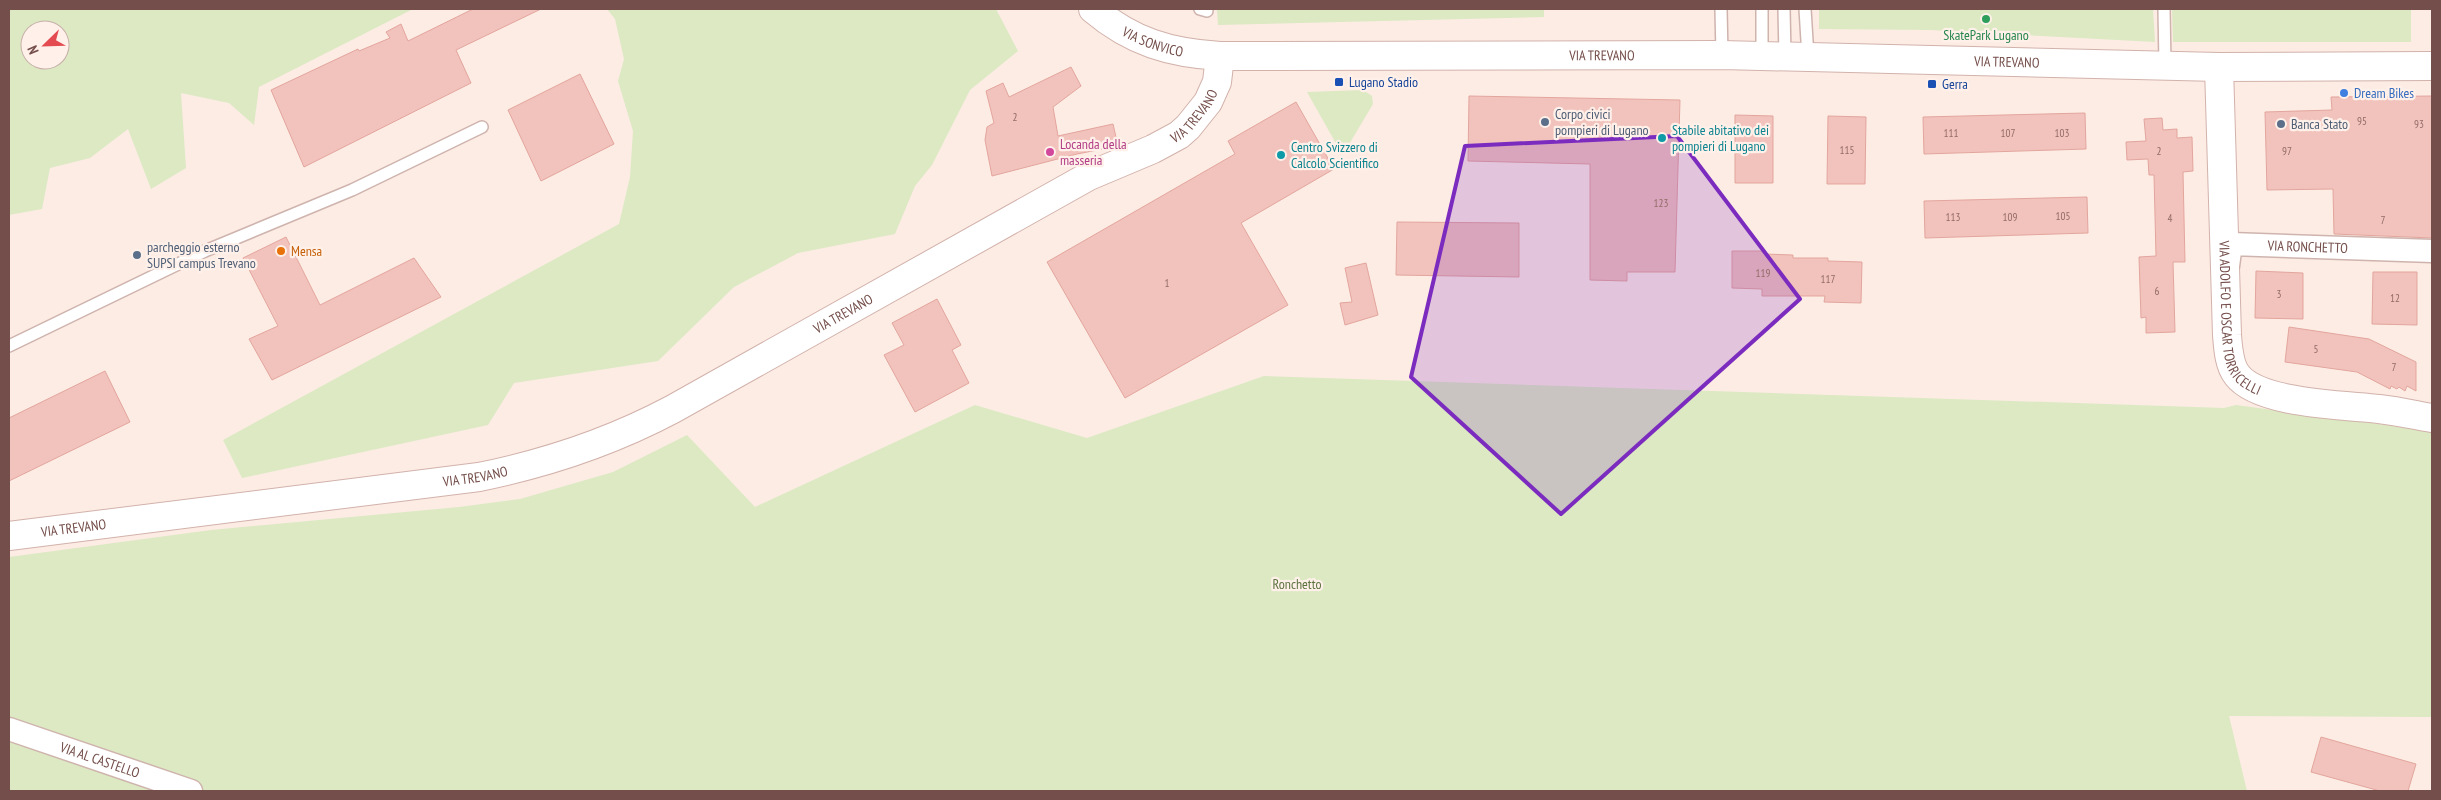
<svg xmlns="http://www.w3.org/2000/svg" width="2441" height="800" viewBox="0 0 2441 800" font-family="'PT Sans Narrow',sans-serif">
<style>
.green{fill:#dce9c3;fill-rule:evenodd}
.building{fill:#f1c3bc;stroke:#e3a59d}
.lines{fill:none;stroke-linecap:round;stroke-linejoin:round}
.service-casing{stroke:#cfb4ae;stroke-width:14}
.minor-casing{stroke:#cfb4ae;stroke-width:25}
.secondary-casing{stroke:#d2b2ab;stroke-width:30}
.service{stroke:#fff;stroke-width:11}
.minor{stroke:#fff;stroke-width:22}
.secondary{stroke:#fff;stroke-width:28}
.marked{fill:#7b2cbf;fill-opacity:0.2;stroke:#7b2cbf;stroke-width:4;stroke-linejoin:round}
.leisure-dot{fill:#2e9e5b;stroke:#fff1ea;stroke-width:2}
.transit-dot{fill:#1a4fb4;stroke:#fff1ea;stroke-width:2}
.shop-dot{fill:#3f7fe0;stroke:#fff1ea;stroke-width:2}
.service-dot{fill:#5c6f8a;stroke:#fff1ea;stroke-width:2}
.culture-dot{fill:#0f9aa8;stroke:#fff1ea;stroke-width:2}
.hotel-dot{fill:#d1479c;stroke:#fff1ea;stroke-width:2}
.food-dot{fill:#e8710a;stroke:#fff1ea;stroke-width:2}
.labels{text-anchor:middle;stroke-width:4.5;stroke-linejoin:round;paint-order:stroke}
.number-label{font-size:11px;fill:#936b66}
.leisure-label{font-size:14px;fill:#27864d;stroke:#fff1ea}
.street-label{font-size:14px;fill:#744e4a;stroke:#fff1ea}
.transit-label{font-size:14px;fill:#164399;stroke:#fff1ea;text-anchor:start}
.shop-label{font-size:14px;fill:#366cbe;stroke:#fff1ea;text-anchor:start}
.service-label{font-size:14px;fill:#4e5e75;stroke:#fff1ea;text-anchor:start}
.culture-label{font-size:14px;fill:#0d838f;stroke:#fff1ea;text-anchor:start}
.hotel-label{font-size:14px;fill:#b23c85;stroke:#fff1ea;text-anchor:start}
.food-label{font-size:14px;fill:#c56008;stroke:#fff1ea;text-anchor:start}
.park-label{font-size:14px;fill:#5d7440;stroke:#fff1ea}
</style>
<rect width="100%" height="100%" fill="#fcece4"/>
<g class="green">
<path d="M9 9H413L259 87 254 125 229 103 181 93 186 168 151 189 128 129 90 158 50 168 42 209 9 215ZM30 30H60V60H30Z"/>
<polygon points="607,9 996,9 1018,51 970,90 932,165 915,186 895,234 798,253 734,287 658,361 514,383 488,425 242,478 223,440 619,224 630,177 633,131 618,81 624,59 615,19"/>
<polygon points="1217,9 1544,9 1544,17 1218,25"/>
<polygon points="1819,9 2153,9 2155,42 1931,30 1819,29"/>
<polygon points="2172,9 2411,9 2411,42 2173,42"/>
<polygon points="1363,90 1372,96 1373,104 1348,146 1338,147 1307,92"/>
<polygon points="1264,376 2224,408 2236,405 2432,431 2432,717 2229,716 2247,791 9,791 9,557 211,530 459,507 520,499 613,472 687,435 755,507 975,405 1087,438"/>
</g>
<g class="building">
<polygon points="473,9 541,9 456,50 471,83 304,167 271,90 358,49 359,51 390,38 386,32 401,24 408,41"/>
<polygon points="1071,67 1081,86 1053,107 1058,136 1113,124 1118,146 1077,154 992,176 985,140 987,127 994,123 986,91 1003,83 1009,97"/>
<polygon points="580,74 614,144 541,181 508,110"/>
<polygon points="1469,96 1680,100 1675,272 1627,272 1627,281 1590,280 1590,164 1468,161"/>
<polygon points="2432,96 2432,238 2334,234 2333,189 2267,190 2265,112 2332,110 2331,97"/>
<polygon points="1296,102 1334,169 1241,223 1288,305 1125,398 1047,262 1235,154 1228,141"/>
<polygon points="2085,113 2086,149 1924,154 1923,117"/>
<polygon points="1735,115 1773,116 1773,183 1735,183"/>
<polygon points="1828,116 1866,117 1865,184 1827,184"/>
<polygon points="2162,118 2163,130 2177,129 2177,138 2192,137 2193,171 2183,172 2185,262 2173,262 2175,332 2146,333 2146,317 2141,318 2139,257 2156,256 2154,175 2149,175 2148,159 2127,160 2126,142 2146,141 2144,119"/>
<polygon points="2087,197 2088,233 1925,238 1924,201"/>
<polygon points="1397,222 1519,223 1519,277 1396,275"/>
<polygon points="286,237 320,305 414,258 441,297 272,380 249,339 278,326 243,258"/>
<polygon points="1732,251 1765,251 1765,254 1793,255 1793,258 1828,258 1828,261 1862,262 1861,303 1824,302 1825,296 1762,296 1762,289 1732,288"/>
<polygon points="1366,263 1378,315 1345,325 1340,303 1352,302 1345,268"/>
<polygon points="2256,271 2303,273 2303,319 2255,318"/>
<polygon points="2373,272 2417,272 2417,325 2372,324"/>
<polygon points="937,299 961,345 952,350 969,383 915,412 884,355 904,345 892,323"/>
<polygon points="2289,327 2369,339 2416,362 2416,391 2407,386 2405,391 2399,387 2397,389 2391,386 2390,389 2357,372 2285,362"/>
<polygon points="105,371 130,422 9,481 9,418"/>
<polygon points="2321,737 2416,764 2408,791 2380,791 2311,772"/>
</g>
<g class="lines">
<defs>
<g id="service">
<polyline points="1200,9 1207,11"/>
<polyline points="1721,9 1722,55"/>
<polyline points="1762,9 1762,56"/>
<polyline points="1784,9 1785,56"/>
<polyline points="1805,9 1808,57"/>
<polyline points="2164,9 2165,65"/>
<polyline points="9,346 205,251 352,190 482,127"/>
</g>
<g id="minor">
<path id="s1" d="M2228 266 2231 244 2432 251"/>
<path id="s2" d="M9 729 191 791"/>
</g>
<g id="secondary">
<path id="s3" d="M1093 9C1132 42 1170 53 1220 56L1722 55 2219 67 2432 66"/>
<path id="s4" d="M2219 67 2227 335C2228 348 2229 365 2237 375 2259 404 2344 405 2379 409 2397 411 2415 415 2432 418"/>
<path id="s5" d="M9 536 479 477C548 463 611 442 673 409L1089 176 1153 149 1179 135 1188 127 1208 102 1217 82 1220 56"/>
</g>
</defs>
<use href="#service" class="service-casing"/>
<use href="#minor" class="minor-casing"/>
<use href="#secondary" class="secondary-casing"/>
<use href="#service" class="service"/>
<use href="#minor" class="minor"/>
<use href="#secondary" class="secondary"/>
</g>
<path class="marked" d="M1677 136 1800 299 1561 514 1411 377 1465 146Z"/>
<circle class="leisure-dot" cx="1986" cy="19" r="5"/>
<g class="transit-dot">
<rect x="1334" y="77" width="10" height="10" rx="2.5"/>
<rect x="1927" y="79" width="10" height="10" rx="2.5"/>
</g>
<circle class="shop-dot" cx="2344" cy="93" r="5"/>
<g class="service-dot">
<circle cx="1545" cy="122" r="5"/>
<circle cx="2281" cy="124" r="5"/>
<circle cx="137" cy="255" r="5"/>
</g>
<g class="culture-dot">
<circle cx="1662" cy="138" r="5"/>
<circle cx="1281" cy="155" r="5"/>
</g>
<circle class="hotel-dot" cx="1050" cy="152" r="5"/>
<circle class="food-dot" cx="281" cy="251" r="5"/>
<g class="labels">
<g class="number-label">
<text x="1015" y="121">2</text>
<text x="2362" y="125">95</text>
<text x="2419" y="128">93</text>
<text x="1951" y="137">111</text>
<text x="2008" y="137">107</text>
<text x="2062" y="137">103</text>
<text x="1847" y="154">115</text>
<text x="2159" y="155">2</text>
<text x="2287" y="155">97</text>
<text x="1661" y="207">123</text>
<text x="2063" y="220">105</text>
<text x="1953" y="221">113</text>
<text x="2010" y="221">109</text>
<text x="2170" y="222">4</text>
<text x="2383" y="224">7</text>
<text x="1763" y="277">119</text>
<text x="1828" y="283">117</text>
<text x="1167" y="287">1</text>
<text x="2157" y="295">6</text>
<text x="2279" y="298">3</text>
<text x="2395" y="302">12</text>
<text x="2316" y="353">5</text>
<text x="2394" y="371">7</text>
</g>
<g class="leisure-label">
<text x="1986" y="40">SkatePark Lugano</text>
</g>
<g class="street-label">
<text dy="5" stroke="none"><textPath href="#s3" startOffset="69">VIA SONVICO</textPath></text>
<text dy="5" stroke="none"><textPath href="#s3" startOffset="520">VIA TREVANO</textPath></text>
<text dy="5" stroke="none"><textPath href="#s3" startOffset="925">VIA TREVANO</textPath></text>
<text dy="5" stroke="none"><textPath href="#s5" startOffset="1280">VIA TREVANO</textPath></text>
<text dy="5" stroke="none"><textPath href="#s1" startOffset="99">VIA RONCHETTO</textPath></text>
<text dy="5" stroke="none"><textPath href="#s5" startOffset="875">VIA TREVANO</textPath></text>
<text dy="5" stroke="none"><textPath href="#s4" startOffset="256">VIA ADOLFO E OSCAR TORRICELLI</textPath></text>
<text dy="5" stroke="none"><textPath href="#s5" startOffset="470">VIA TREVANO</textPath></text>
<text dy="5" stroke="none"><textPath href="#s5" startOffset="65">VIA TREVANO</textPath></text>
<text dy="5" stroke="none"><textPath href="#s2" startOffset="96">VIA AL CASTELLO</textPath></text>
</g>
<g class="transit-label">
<text x="1349" y="87">Lugano Stadio</text>
<text x="1942" y="89">Gerra</text>
</g>
<g class="shop-label">
<text x="2354" y="98">Dream Bikes</text>
</g>
<g class="service-label">
<text x="1555" y="119">Corpo civici<tspan x="1555" dy="16">pompieri di Lugano</tspan></text>
<text x="2291" y="129">Banca Stato</text>
<text x="147" y="252">parcheggio esterno<tspan x="147" dy="16">SUPSI campus Trevano</tspan></text>
</g>
<g class="culture-label">
<text x="1672" y="135">Stabile abitativo dei<tspan x="1672" dy="16">pompieri di Lugano</tspan></text>
<text x="1291" y="152">Centro Svizzero di<tspan x="1291" dy="16">Calcolo Scientifico</tspan></text>
</g>
<g class="hotel-label">
<text x="1060" y="149">Locanda della<tspan x="1060" dy="16">masseria</tspan></text>
</g>
<g class="food-label">
<text x="291" y="256">Mensa</text>
</g>
<g class="park-label">
<text x="1297" y="589">Ronchetto</text>
</g>
</g>
<rect width="2441" height="800" fill="none" stroke="#744e4a" stroke-width="20"/>
<g transform="translate(45 45) rotate(247)"><circle r="24" fill="#fff1ea" stroke="#c7b0aa"/>
<path d="M0-4L9 19L0 12L-9 19Z" fill="#e34b51"/>
<text y="-8" font-size="14" font-weight="bold" text-anchor="middle" fill="#744e4a">N</text>
</g>
</svg>
